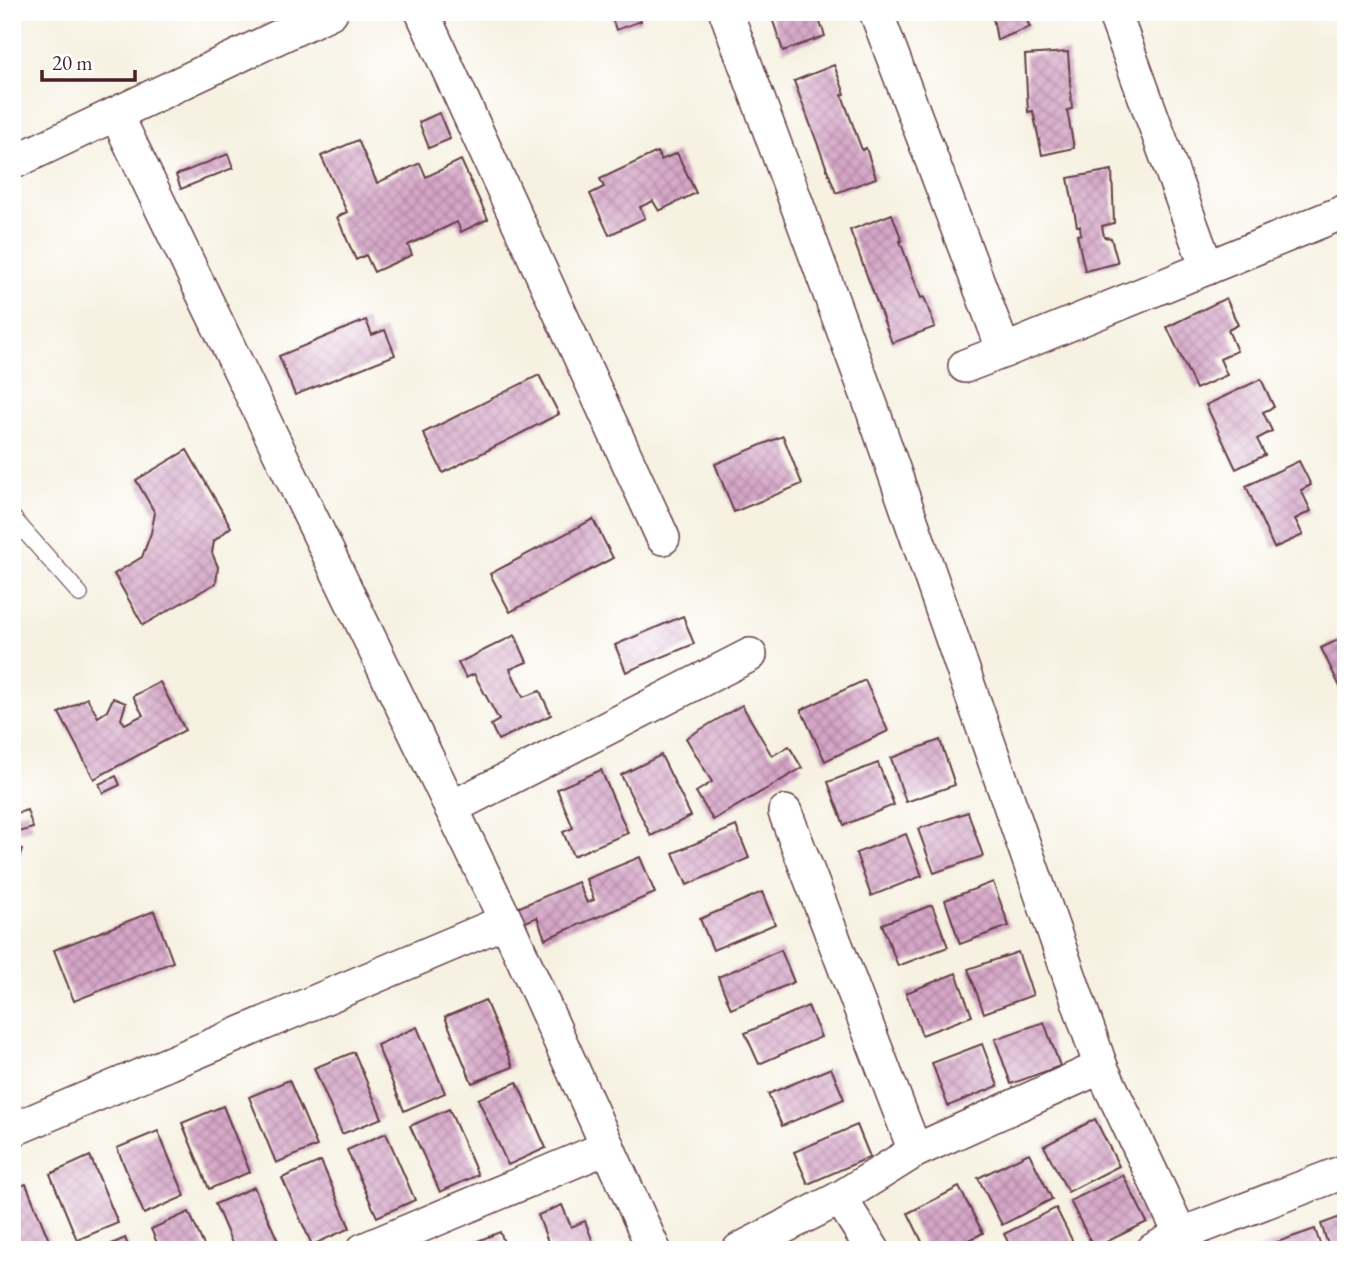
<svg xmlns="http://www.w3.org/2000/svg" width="1358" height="1262" viewBox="0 0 1358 1262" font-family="'EB Garamond',serif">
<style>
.building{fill:url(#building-cross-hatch)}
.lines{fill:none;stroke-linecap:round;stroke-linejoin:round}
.service-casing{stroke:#643e46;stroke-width:18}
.minor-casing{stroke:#643e46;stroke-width:36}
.service{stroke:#fff;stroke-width:16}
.minor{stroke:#fff;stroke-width:33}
</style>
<defs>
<pattern id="building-cross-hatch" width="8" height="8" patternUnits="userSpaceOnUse" patternTransform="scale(1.75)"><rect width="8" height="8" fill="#d5a6c7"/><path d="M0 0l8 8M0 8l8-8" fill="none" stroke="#af87a2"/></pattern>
</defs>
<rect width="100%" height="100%" fill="#fff"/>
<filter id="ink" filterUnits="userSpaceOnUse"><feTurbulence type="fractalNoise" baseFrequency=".0143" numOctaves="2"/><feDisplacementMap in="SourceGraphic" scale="14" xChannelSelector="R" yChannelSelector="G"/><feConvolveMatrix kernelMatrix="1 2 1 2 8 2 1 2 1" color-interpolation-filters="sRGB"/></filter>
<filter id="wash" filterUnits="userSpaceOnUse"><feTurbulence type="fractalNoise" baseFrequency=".00686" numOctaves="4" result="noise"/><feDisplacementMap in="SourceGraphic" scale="28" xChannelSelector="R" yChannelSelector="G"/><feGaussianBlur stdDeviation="1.57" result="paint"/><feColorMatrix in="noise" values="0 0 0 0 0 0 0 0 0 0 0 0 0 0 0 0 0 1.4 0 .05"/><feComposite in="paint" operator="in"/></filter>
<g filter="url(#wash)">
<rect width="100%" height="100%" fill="#f6f1e1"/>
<g id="blocks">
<g class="building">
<polygon points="610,12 638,12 641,21 616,30"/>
<polygon points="770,12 816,12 825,36 783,51"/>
<polygon points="992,12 1023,12 1030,27 997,40"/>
<polygon points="1068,52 1072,109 1067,110 1074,148 1042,155 1033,111 1028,112 1025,55"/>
<polygon points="834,65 845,94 842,95 862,150 866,148 876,178 836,193 794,81"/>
<polygon points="439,113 450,139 429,148 419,122"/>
<polygon points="358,140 377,183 420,163 426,177 461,160 488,219 461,232 457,222 408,245 412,255 374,272 366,255 356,260 337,217 347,212 321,156"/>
<polygon points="657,152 661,160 677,153 696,193 659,211 653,201 640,207 645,218 609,235 590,194 604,187 600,179"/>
<polygon points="228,154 233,168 181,189 176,175"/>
<polygon points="1112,170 1114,223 1102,226 1104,237 1111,238 1118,263 1085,271 1077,235 1081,234 1080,226 1077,226 1068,178"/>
<polygon points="892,214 902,241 900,241 921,298 924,297 935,327 892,343 850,230"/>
<polygon points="1226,298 1238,325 1228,330 1237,351 1220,359 1227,375 1196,389 1167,327"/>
<polygon points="366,320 372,335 385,330 395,355 295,395 279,356"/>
<polygon points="539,375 559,414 443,473 423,433"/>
<polygon points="1261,379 1274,407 1263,412 1272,431 1257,439 1265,455 1236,469 1206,405"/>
<polygon points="783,436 802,484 734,512 715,464"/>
<polygon points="187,450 231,527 214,541 212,553 218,567 216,583 143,625 114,574 142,557 151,533 155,513 136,480"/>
<polygon points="1299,461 1311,485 1301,490 1311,511 1295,519 1303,535 1274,548 1246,486"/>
<polygon points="593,519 613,558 510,612 490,574"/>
<polygon points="683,616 694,644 626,672 615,645"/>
<polygon points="515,635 527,662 510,669 523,697 540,691 551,715 498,740 491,725 499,720 474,674 466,678 458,663"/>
<polygon points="1346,636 1346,699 1321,648"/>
<polygon points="865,680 888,731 825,761 801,710"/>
<polygon points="160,682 185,730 94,779 59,713 87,698 98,717 107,711 113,698 126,703 121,719 125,724 143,715 133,696"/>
<polygon points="742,705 772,756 789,746 802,768 713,820 696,792 712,782 686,738"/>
<polygon points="940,740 955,785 906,802 891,758"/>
<polygon points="661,755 691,816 651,836 621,775"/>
<polygon points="878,763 894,805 844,825 828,782"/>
<polygon points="601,770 628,833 573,856 563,832 573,828 557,789"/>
<polygon points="116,776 120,785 103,793 99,784"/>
<polygon points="27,810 33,828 19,832 14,814"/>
<polygon points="968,812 983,856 934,873 918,829"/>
<polygon points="736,826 749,858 687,885 673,853"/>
<polygon points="906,834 922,876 871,896 856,853"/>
<polygon points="13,845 22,849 13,875 12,848"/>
<polygon points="640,857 655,893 545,939 537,917 521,924 515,909 578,882 587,903 594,900 586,879"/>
<polygon points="993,882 1009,926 960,944 945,900"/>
<polygon points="762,892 775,924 713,950 700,919"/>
<polygon points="932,905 948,947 898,966 882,924"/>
<polygon points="154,911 173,962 74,1001 54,950"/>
<polygon points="781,950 794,982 731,1009 718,977"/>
<polygon points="1018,952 1033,995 984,1013 968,969"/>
<polygon points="956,973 972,1016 922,1035 906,993"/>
<polygon points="485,1000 513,1067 472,1083 445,1017"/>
<polygon points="808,1006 821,1037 759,1064 745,1033"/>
<polygon points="1044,1022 1060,1066 1011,1084 995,1039"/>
<polygon points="417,1027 445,1093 404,1111 377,1045"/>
<polygon points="982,1044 998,1086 948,1106 932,1063"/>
<polygon points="354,1052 382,1118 342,1134 314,1068"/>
<polygon points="831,1068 844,1099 782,1126 768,1094"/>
<polygon points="289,1080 317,1146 276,1163 249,1097"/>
<polygon points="517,1082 546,1148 508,1165 478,1099"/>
<polygon points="223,1106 250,1172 209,1189 182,1123"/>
<polygon points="449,1109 478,1175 440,1192 410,1126"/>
<polygon points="1095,1119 1119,1166 1068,1192 1044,1146"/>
<polygon points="857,1125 870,1157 808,1184 794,1152"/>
<polygon points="158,1131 185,1196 144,1214 117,1148"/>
<polygon points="386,1133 415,1200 377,1217 347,1150"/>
<polygon points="1029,1153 1052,1199 1002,1225 978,1178"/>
<polygon points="90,1156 118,1223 77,1240 50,1174"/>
<polygon points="321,1161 350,1228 312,1245 282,1178"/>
<polygon points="1123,1175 1147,1222 1094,1248 1070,1201"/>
<polygon points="26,1184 53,1250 12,1250 12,1189"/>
<polygon points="254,1187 282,1250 235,1250 215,1204"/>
<polygon points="959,1187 983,1233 950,1250 926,1250 908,1213"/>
<polygon points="562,1205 571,1227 585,1221 596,1250 551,1250 538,1215"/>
<polygon points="1056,1208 1077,1250 1012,1250 1004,1234"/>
<polygon points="189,1212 206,1250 160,1250 151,1229"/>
<polygon points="1346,1215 1346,1250 1330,1250 1321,1224"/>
<polygon points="1315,1229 1322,1250 1257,1250 1257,1249"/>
<polygon points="500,1232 507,1250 478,1250 475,1242"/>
<polygon points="125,1238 130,1250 98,1250"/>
</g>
</g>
</g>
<g filter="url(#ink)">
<use href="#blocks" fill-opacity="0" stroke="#643e46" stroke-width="2"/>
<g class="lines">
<defs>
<polyline id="service" points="12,517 80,594"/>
<g id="minor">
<polyline points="422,12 663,538"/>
<polyline points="726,12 872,408 1101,1067 1188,1250"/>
<polyline points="876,12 1004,351"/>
<polyline points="1114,12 1207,268"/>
<polyline points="116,114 506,921 654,1250"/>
<polyline points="12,163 331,12"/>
<polyline points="965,366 1004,351 1346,211"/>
<polyline points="451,808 750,655"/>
<polyline points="785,812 915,1151"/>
<polyline points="12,1130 506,921"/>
<polyline points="840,1198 873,1250"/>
<polyline points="363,1250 608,1147"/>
<polyline points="739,1250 840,1198 915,1151 1101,1067"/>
<polyline points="1153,1250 1182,1234 1346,1171"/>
</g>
</defs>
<use href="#service" class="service-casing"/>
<use href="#minor" class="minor-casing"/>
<use href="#service" class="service"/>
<use href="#minor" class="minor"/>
</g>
</g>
<rect width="1358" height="1262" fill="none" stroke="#fff" stroke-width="42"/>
<path d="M42 70v10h93v-10" fill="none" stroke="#4a1f2b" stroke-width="3.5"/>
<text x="52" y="70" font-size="21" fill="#4a1f2b" stroke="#ffffff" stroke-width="5" paint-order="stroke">20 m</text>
</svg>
